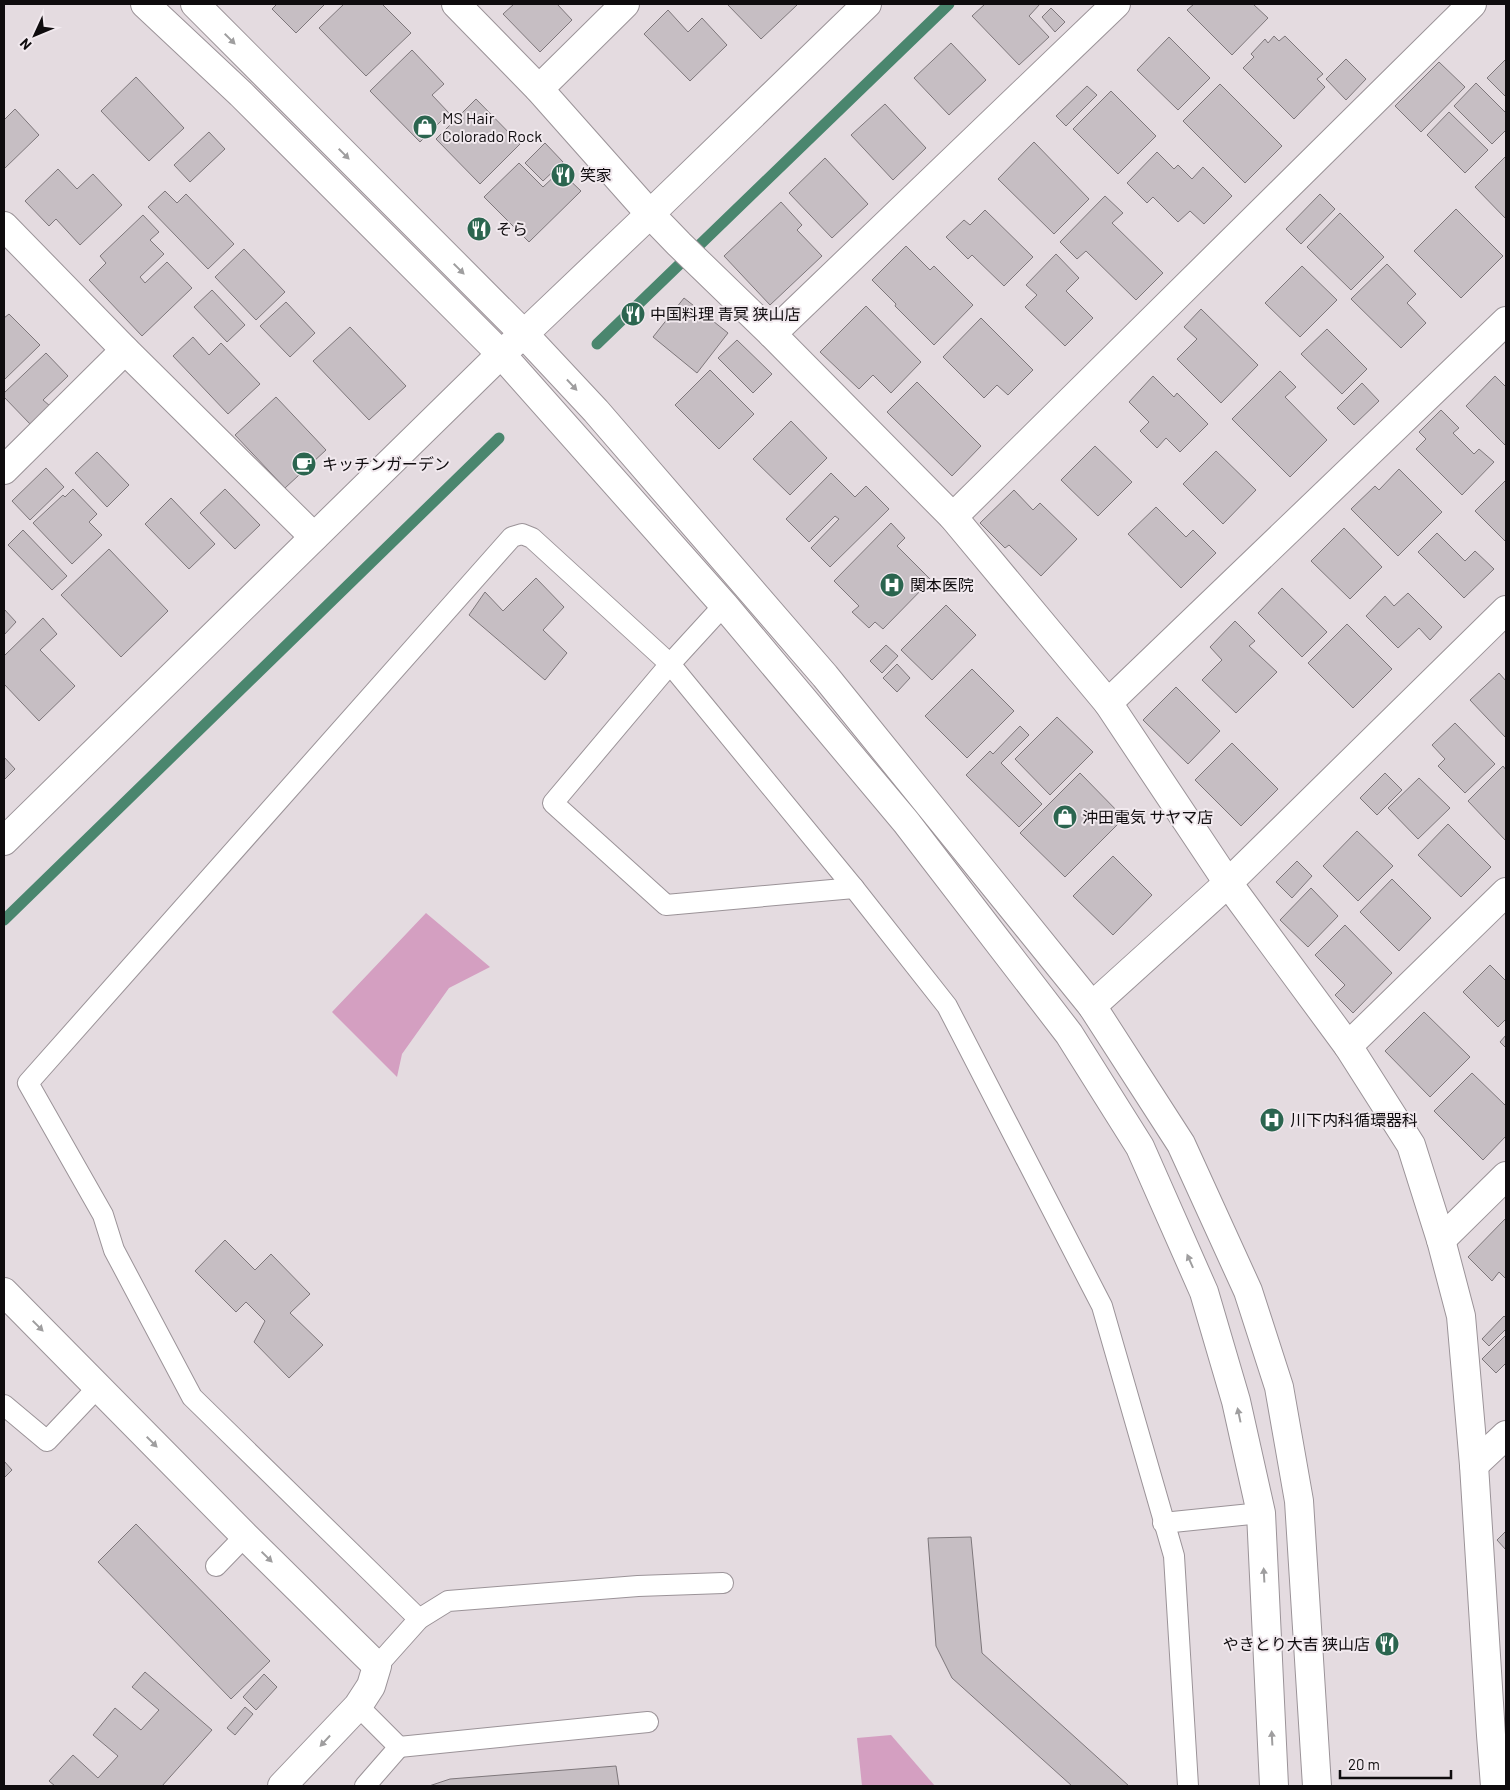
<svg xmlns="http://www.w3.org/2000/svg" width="1510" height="1790" viewBox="0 0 1510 1790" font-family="Barlow,'Noto Sans JP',sans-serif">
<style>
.green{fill:#d49fc1}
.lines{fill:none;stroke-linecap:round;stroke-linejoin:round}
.stream{stroke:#4a866e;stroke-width:11}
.building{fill:#c6bec3;stroke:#7e777b}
.service-casing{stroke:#9b9398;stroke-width:22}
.minor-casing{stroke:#9b9398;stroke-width:30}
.tertiary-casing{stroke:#9b9398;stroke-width:30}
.service{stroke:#fff;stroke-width:20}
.minor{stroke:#fff;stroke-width:28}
.tertiary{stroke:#fff;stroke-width:28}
.oneway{fill:#9f9e9f}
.labels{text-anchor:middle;stroke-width:4;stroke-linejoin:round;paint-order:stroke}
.poi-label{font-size:16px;fill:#0f0c0e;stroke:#f1e9ee;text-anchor:start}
</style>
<rect width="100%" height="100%" fill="#e4dbe0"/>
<g class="green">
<polygon points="426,913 490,967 449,988 402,1054 397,1077 332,1012"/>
<polygon points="891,1735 935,1786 862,1786 857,1738"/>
</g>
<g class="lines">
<g class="stream">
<polyline points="597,344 949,4"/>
<polyline points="4,920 499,438"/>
</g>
</g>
<g class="building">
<polygon points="277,4 325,4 296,33 272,9"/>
<polygon points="344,4 382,4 411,33 366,76 319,28"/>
<polygon points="514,4 557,4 572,20 540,52 503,14"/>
<polygon points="727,4 796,4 797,5 761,39"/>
<polygon points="985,4 1040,4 1029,16 1049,37 1019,65 972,16"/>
<polygon points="1194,4 1253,4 1268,18 1232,55 1187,10"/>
<polygon points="1051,8 1065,22 1055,32 1042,17"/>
<polygon points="668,10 688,32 702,18 727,45 690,81 644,34"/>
<polygon points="1274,36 1279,41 1285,36 1323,74 1317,79 1325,87 1294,119 1243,68 1254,57 1251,54 1265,39 1268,43"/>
<polygon points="1169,37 1210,78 1178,110 1137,70"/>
<polygon points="951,43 986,80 949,115 914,78"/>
<polygon points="412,50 444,84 432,95 449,113 420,142 370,91"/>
<polygon points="1346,59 1366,79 1346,100 1326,79"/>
<polygon points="1506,59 1506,97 1487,78"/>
<polygon points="1439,62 1465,87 1421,132 1395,106"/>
<polygon points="136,77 184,128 149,161 101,111"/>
<polygon points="1476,83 1506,113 1506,130 1492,144 1454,106"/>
<polygon points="1220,84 1282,146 1245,183 1183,121"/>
<polygon points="1087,86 1097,95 1066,126 1056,116"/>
<polygon points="1111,91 1156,136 1118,174 1073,129"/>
<polygon points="476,99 520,144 480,184 436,139"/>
<polygon points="885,104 926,148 893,180 851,135"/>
<polygon points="15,109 39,135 4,169 4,120"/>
<polygon points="1449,112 1488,150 1465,173 1427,135"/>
<polygon points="209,132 225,149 190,182 174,165"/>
<polygon points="1034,142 1089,199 1054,234 998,179"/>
<polygon points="545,143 563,162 543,181 525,163"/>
<polygon points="1157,152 1174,169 1178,165 1192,179 1203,167 1232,196 1204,224 1190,211 1178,222 1153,197 1147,203 1127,183"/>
<polygon points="1506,156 1506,219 1475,187"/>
<polygon points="825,158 868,204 832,238 789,193"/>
<polygon points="519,163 543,187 560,171 581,191 529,242 484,197"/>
<polygon points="58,169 77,189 93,174 122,205 80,245 56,219 49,226 25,201"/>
<polygon points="165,191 177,203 186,194 234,244 208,269 148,207"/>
<polygon points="1320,194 1335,209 1301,244 1286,229"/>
<polygon points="1105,196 1123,213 1112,223 1163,273 1136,300 1086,251 1077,259 1060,242"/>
<polygon points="781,202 802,225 797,230 822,256 770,305 724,256"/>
<polygon points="1456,209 1503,256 1461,298 1414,251"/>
<polygon points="985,210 1033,257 1004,286 972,255 968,259 946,237 964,220 970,225"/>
<polygon points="1340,213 1384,257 1351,290 1307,247"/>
<polygon points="143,215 159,232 150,240 164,254 140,277 145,283 167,262 192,288 142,336 89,280 106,263 100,256"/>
<polygon points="906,246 930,270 934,266 973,305 934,345 895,306 896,304 872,280"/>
<polygon points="244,249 285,292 256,320 215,277"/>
<polygon points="1056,254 1079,278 1066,291 1093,318 1065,346 1025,307 1037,295 1026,285"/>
<polygon points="1387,264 1416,294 1407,303 1426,323 1401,348 1351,299"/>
<polygon points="1302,266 1337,300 1300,337 1265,303"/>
<polygon points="212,290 245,325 227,342 194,307"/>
<polygon points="684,298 728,333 697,373 653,337"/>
<polygon points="286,302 315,333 290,357 260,326"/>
<polygon points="866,306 921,362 891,393 873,375 859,389 820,352"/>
<polygon points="1201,309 1258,365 1221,403 1177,359 1197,339 1184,327"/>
<polygon points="9,314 40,345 4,380 4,318"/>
<polygon points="981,318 1033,370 1008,395 997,385 984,398 943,357"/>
<polygon points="350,327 406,386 369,420 313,361"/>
<polygon points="1327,329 1367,369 1342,394 1301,354"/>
<polygon points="193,337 209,355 221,343 260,384 228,414 173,356"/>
<polygon points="737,340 772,374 753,393 718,358"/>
<polygon points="46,353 68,376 43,400 50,406 31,425 4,397 4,393"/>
<polygon points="710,370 754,414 719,449 675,405"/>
<polygon points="1280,371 1296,387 1285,397 1327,440 1290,477 1232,419"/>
<polygon points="1153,376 1174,397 1177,393 1208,424 1180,452 1166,438 1157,448 1140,431 1149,422 1129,402"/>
<polygon points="1495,376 1506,387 1506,446 1466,406"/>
<polygon points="917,382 981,446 952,476 887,412"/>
<polygon points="1362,383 1379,401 1354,425 1337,408"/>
<polygon points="276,397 326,450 285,488 235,435"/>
<polygon points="1441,410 1459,428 1453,433 1474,454 1479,449 1494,462 1462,495 1416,449 1426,439 1419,432"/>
<polygon points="791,421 827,458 790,495 753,459"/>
<polygon points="1095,446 1132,482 1098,516 1061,480"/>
<polygon points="1216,451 1256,490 1223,524 1183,484"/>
<polygon points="97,452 129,485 107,507 75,473"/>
<polygon points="46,468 64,487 30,520 12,501"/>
<polygon points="1399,469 1442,512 1398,556 1351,509 1375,486 1379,490"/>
<polygon points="831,473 855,497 866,486 889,509 830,567 811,548 839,519 835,516 809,542 786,519"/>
<polygon points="1506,480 1506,542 1475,511"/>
<polygon points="73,489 97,514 89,522 102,535 72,564 33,523 63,495 65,497"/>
<polygon points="225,489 260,525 235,549 200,513"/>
<polygon points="1014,490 1033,510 1040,503 1077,539 1041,576 1009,545 1005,548 980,523"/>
<polygon points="171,498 215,544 189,569 145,524"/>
<polygon points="1156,507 1186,537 1193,530 1216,553 1181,588 1128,534"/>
<polygon points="891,523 905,538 897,546 931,580 883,629 875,622 869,628 852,612 859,606 834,581"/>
<polygon points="1344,528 1382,567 1350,599 1311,561"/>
<polygon points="23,530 67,576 52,590 8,545"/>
<polygon points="1437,533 1465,561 1475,551 1494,569 1464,598 1418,552"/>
<polygon points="109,549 168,611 121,657 61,595"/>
<polygon points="536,578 564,607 543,630 567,653 545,680 469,615 485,592 503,611"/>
<polygon points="1282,588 1327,632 1302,657 1258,613"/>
<polygon points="1408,593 1442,627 1430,640 1419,628 1398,648 1366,616 1385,596 1394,606"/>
<polygon points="946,605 976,635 932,680 901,650"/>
<polygon points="4,609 16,622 4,635"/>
<polygon points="43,618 57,634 40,650 75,686 39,721 4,684 4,656"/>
<polygon points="1235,621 1255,641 1249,646 1277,672 1236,713 1202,680 1222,660 1210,647"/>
<polygon points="1347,624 1392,669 1353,708 1308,663"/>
<polygon points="886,645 898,656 882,673 870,661"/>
<polygon points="897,664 910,678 897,692 883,678"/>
<polygon points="972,669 1014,711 967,758 925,716"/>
<polygon points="1499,673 1506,681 1506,738 1470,700"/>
<polygon points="1176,687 1220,731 1188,764 1143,720"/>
<polygon points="1057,717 1093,752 1050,795 1015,759"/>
<polygon points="1455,723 1495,764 1465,793 1438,766 1445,759 1432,745"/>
<polygon points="1020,726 1029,735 1001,763 1042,804 1019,827 966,775 990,751 993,754"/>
<polygon points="1232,743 1278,789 1241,826 1195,780"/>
<polygon points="4,757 15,769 4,780"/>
<polygon points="1503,766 1506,770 1506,841 1468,801"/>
<polygon points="1080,773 1124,818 1065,877 1020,833"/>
<polygon points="1385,773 1402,790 1377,815 1360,798"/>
<polygon points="1419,778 1450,808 1418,839 1388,808"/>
<polygon points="1448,824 1491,867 1461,897 1418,855"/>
<polygon points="1357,831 1393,866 1358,901 1323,866"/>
<polygon points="1113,856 1152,895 1113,935 1073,896"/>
<polygon points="1297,861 1312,876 1292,898 1276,882"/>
<polygon points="1392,879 1431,918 1399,951 1360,912"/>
<polygon points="1311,888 1338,916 1308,947 1280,920"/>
<polygon points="1345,925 1392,973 1353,1013 1335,995 1345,985 1315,955"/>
<polygon points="1490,965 1506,981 1506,1019 1498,1027 1463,992"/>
<polygon points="1424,1012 1470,1057 1430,1097 1385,1051"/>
<polygon points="1506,1035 1506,1048 1500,1042"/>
<polygon points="1472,1073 1506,1106 1506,1136 1483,1160 1434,1111"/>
<polygon points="1506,1218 1506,1279 1499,1272 1492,1281 1468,1257"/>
<polygon points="225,1240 255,1270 271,1254 310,1294 290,1313 323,1345 289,1378 254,1342 265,1321 246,1302 236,1312 195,1271"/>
<polygon points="1504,1316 1506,1318 1506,1329 1489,1346 1482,1339"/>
<polygon points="1506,1335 1506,1363 1496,1373 1482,1359"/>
<polygon points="4,1461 12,1470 4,1478"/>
<polygon points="136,1524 270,1661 231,1699 98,1562"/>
<polygon points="1506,1531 1506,1550 1497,1540"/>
<polygon points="971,1537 982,1653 1129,1786 1072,1786 952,1678 936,1646 928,1538"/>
<polygon points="145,1672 212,1730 162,1786 55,1786 49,1781 73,1755 98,1778 118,1756 93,1735 115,1708 141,1730 159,1710 132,1687"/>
<polygon points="264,1674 277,1687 256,1710 243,1697"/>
<polygon points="245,1707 253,1714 235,1735 227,1728"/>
<polygon points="616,1766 619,1786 429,1786 450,1779"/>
</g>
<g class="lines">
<defs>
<g id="service">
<polyline points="724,605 670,664 553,803 666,905 854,888"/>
<polyline points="4,1405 47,1441 98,1387"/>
<polyline points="1163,1523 1261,1513"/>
<polyline points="216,1566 245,1536"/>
<polyline points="419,1619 192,1397 114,1250 103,1215 28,1083 512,537 522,534 532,538 670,664 854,888 947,1006 1102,1306 1174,1556 1188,1786"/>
<polyline points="377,1666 419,1619 448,1601 638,1586 723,1583"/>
<polyline points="358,1706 399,1747 648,1722"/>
<polyline points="365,1786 399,1747"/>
</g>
<g id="minor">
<polyline points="456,4 539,89 650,214 679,244 772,334 953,517 1108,703 1228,883 1348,1046 1411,1145 1441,1240 1461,1316 1474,1465 1491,1735 1495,1786"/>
<polyline points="539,89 625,4"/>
<polyline points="4,226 125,350 314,537"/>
<polyline points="772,334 1116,4"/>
<polyline points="4,470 125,350"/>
<polyline points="953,517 1472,4"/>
<polyline points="1108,703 1506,321"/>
<polyline points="1348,1046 1506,892"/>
<polyline points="1441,1240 1506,1176"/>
<polyline points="4,1292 245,1536 377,1666 371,1686 358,1706 282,1786"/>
<polyline points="1474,1465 1506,1435"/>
</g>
<g id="tertiary">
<polyline points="145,4 241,94 501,354 724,605 906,822 1069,1034 1140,1147 1204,1292 1236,1401 1261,1513 1274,1786"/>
<polyline points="195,4 524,334 596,411 825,676 1092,1006 1181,1144 1248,1291 1279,1387 1299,1501 1317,1786"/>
<polyline points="4,841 501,354 524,334 650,214 867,4"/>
<polyline points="1092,1006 1228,883 1506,610"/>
</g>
</defs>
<use href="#service" class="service-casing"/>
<use href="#minor" class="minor-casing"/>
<use href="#tertiary" class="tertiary-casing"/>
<use href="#service" class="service"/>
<use href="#minor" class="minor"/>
<use href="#tertiary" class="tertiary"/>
</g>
<defs><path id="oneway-solid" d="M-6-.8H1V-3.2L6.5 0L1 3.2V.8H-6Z" transform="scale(1.25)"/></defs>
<g class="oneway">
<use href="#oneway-solid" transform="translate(230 39) rotate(45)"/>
<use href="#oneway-solid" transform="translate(344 154) rotate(45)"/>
<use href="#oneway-solid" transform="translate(459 269) rotate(45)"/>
<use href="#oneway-solid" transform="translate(572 385) rotate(47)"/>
<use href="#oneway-solid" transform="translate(1190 1261) rotate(-114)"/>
<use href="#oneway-solid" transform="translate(38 1326) rotate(45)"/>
<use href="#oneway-solid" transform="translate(1239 1415) rotate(-102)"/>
<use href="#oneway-solid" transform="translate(152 1442) rotate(45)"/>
<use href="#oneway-solid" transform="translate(267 1557) rotate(44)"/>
<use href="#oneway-solid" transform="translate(1264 1575) rotate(-93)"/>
<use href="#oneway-solid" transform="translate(1272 1738) rotate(-93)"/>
<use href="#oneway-solid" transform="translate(325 1741) rotate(133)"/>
</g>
<defs>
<symbol id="shop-disc" viewBox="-11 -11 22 22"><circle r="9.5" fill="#2b654f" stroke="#f1e9ee"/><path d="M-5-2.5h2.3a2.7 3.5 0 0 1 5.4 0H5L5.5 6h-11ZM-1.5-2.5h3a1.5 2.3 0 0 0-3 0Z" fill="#fff"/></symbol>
<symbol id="restaurant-disc" viewBox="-11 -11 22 22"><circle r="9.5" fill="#2b654f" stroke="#f1e9ee"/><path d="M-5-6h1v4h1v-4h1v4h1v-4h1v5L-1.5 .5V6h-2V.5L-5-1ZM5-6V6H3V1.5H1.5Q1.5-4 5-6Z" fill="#fff"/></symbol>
<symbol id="cafe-disc" viewBox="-11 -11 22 22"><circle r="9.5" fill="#2b654f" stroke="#f1e9ee"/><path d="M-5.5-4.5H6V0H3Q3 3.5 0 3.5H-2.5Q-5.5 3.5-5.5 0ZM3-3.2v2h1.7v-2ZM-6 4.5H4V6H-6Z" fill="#fff"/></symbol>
<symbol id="hospital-disc" viewBox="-11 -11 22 22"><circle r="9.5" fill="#2b654f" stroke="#f1e9ee"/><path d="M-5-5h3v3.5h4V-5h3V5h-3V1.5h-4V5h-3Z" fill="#fff"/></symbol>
</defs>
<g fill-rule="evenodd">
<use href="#shop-disc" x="411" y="113" width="28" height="28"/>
<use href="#restaurant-disc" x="549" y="161" width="28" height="28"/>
<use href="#restaurant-disc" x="465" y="215" width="28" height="28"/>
<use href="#restaurant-disc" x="619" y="300" width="28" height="28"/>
<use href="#cafe-disc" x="290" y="450" width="28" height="28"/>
<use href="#hospital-disc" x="878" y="571" width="28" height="28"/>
<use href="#shop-disc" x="1051" y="803" width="28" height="28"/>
<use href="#hospital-disc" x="1258" y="1106" width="28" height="28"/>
<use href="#restaurant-disc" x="1373" y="1630" width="28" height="28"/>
</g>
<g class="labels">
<g class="poi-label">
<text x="442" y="124">MS Hair<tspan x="442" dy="18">Colorado Rock</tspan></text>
<text x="580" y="181">笑家</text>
<text x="496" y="235">そら</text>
<text x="650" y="320">中国料理 青冥 狭山店</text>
<text x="322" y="470">キッチンガーデン</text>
<text x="910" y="591">関本医院</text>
<text x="1082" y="823">沖田電気 サヤマ店</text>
<text x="1290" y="1126">川下内科循環器科</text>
<text x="1370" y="1650" text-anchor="end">やきとり大吉 狭山店</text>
</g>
</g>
<rect width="1510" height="1790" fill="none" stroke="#0f0c0e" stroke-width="10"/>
<g transform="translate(35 35) rotate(226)" stroke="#f1e9ee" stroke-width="4" paint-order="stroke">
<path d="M0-4L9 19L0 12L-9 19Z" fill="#0f0c0e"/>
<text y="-8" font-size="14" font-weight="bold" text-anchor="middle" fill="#0f0c0e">N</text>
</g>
<path d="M1340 1770v8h111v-8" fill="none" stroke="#0f0c0e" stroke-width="2.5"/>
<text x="1348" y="1770" font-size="15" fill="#0f0c0e" stroke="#f1e9ee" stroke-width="4" paint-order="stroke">20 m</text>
</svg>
